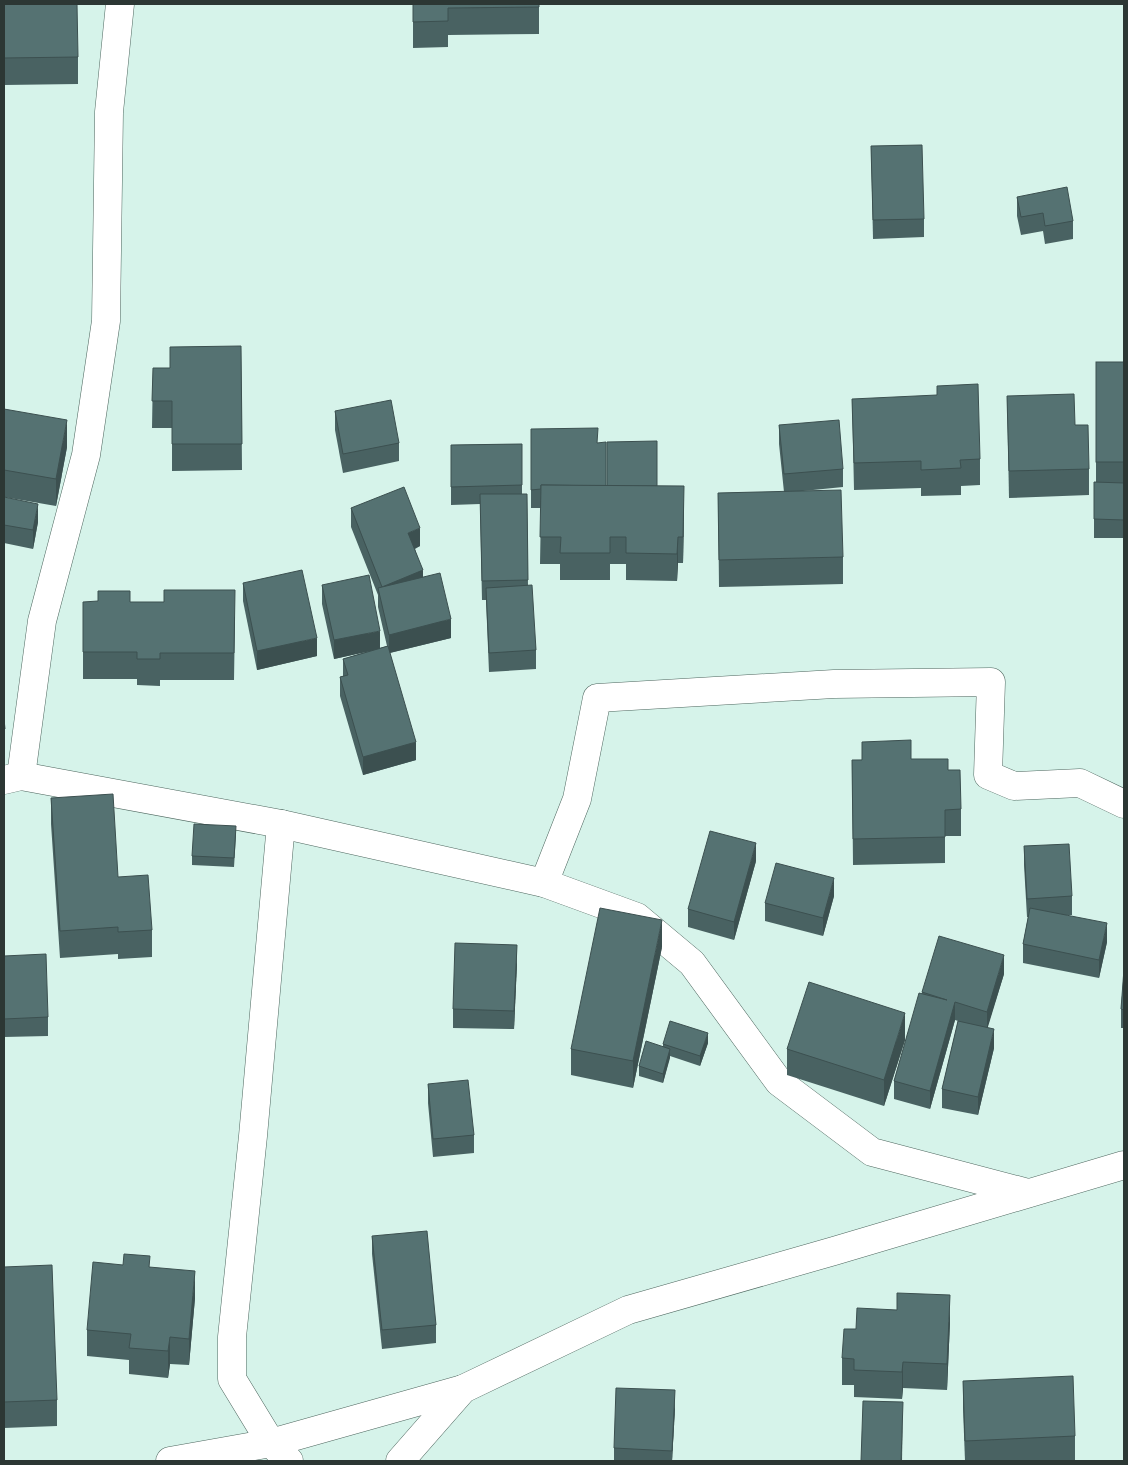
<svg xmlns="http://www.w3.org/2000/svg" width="1128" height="1465" viewBox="0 0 1128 1465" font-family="'Space Grotesk',sans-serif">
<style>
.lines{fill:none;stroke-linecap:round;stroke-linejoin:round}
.minor-casing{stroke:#4e675f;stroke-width:29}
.minor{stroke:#fff;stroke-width:28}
.wall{fill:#496262}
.shaded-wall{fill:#3c5050}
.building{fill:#557272;stroke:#3c5050}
</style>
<rect width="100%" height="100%" fill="#d6f3ea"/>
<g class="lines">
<defs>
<g id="minor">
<polyline points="21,776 42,621 86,455 106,321 109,112 120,4"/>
<polyline points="4,780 21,776 281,824 544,883 637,917 692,963 779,1082 872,1152 1028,1193"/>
<polyline points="281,824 253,1136 232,1337 232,1379 271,1443 289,1461"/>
<polyline points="544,883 577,799 597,698 834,684 991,682 988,775 1014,786 1080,783 1124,804"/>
<polyline points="170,1461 271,1443 463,1389"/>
<polyline points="400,1461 463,1389 628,1310 834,1251 1124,1165"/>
</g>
</defs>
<use href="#minor" class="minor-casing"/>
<use href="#minor" class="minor"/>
</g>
<g class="wall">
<polygon points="4,4 78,57 78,84 4,85"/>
<polygon points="413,4 539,4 539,34 448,35 448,47 413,48"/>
<polygon points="871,146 924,219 924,237 873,239"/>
<polygon points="1017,197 1073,221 1073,239 1045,244 1043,231 1021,235 1017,216"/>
<polygon points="241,346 242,470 172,471 172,428 152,428 153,368 170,368"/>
<polygon points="1096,362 1124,362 1124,538 1094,538 1094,482 1096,482"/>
<polygon points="1007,396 1075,425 1089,469 1089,495 1009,498"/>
<polygon points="852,399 980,459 980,485 961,486 961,495 921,496 921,488 854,490"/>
<polygon points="4,409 67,447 56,506 4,497"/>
<polygon points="335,411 399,443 399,461 343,473 335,430"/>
<polygon points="779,425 843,469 843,487 803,491 843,557 843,584 719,587 718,493 784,492 779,444"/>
<polygon points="531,429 598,443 606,486 657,486 684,513 683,563 678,563 677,581 626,580 626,564 610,564 610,580 560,580 560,564 540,564 541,508 531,508"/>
<polygon points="522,444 522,494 527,494 528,586 536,650 536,669 489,672 486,600 482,600 480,504 451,505 451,445"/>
<polygon points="4,497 38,522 33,549 4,543"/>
<polygon points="351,508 420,546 415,549 423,577 451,638 390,653 416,760 363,775 340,696 340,677 343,676 343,659 369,651 334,659 322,604 322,585 380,648 387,646 378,607 378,595 351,527"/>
<polygon points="243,583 317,656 257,670 243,601"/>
<polygon points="83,602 130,602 235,617 234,680 160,680 160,686 137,685 137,679 83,679"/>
<polygon points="4,719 5,729 5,747 4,747"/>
<polygon points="911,759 948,770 961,809 961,836 945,836 945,863 853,865 852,760"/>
<polygon points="51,798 118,877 152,930 152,957 118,959 118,954 60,958 51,824"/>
<polygon points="236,835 234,867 192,865 192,856"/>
<polygon points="1024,846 1072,896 1072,915 1066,915 1107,942 1099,978 1023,963 1023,944 1028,917 1027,917 1024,865"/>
<polygon points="756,861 734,940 688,927 688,909"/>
<polygon points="834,896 823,936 765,921 765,903"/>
<polygon points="662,947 633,1088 571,1075 571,1049"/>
<polygon points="4,956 48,1017 48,1036 4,1037"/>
<polygon points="517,963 514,1029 453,1028 453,1009"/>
<polygon points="1124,969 1124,1028 1121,1028 1121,1009"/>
<polygon points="1004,974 987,1028 994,1048 978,1115 942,1108 942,1089 958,1021 955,1020 930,1109 894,1099 894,1081 922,992"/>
<polygon points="905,1040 884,1106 787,1075 787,1049"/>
<polygon points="708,1043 700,1066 670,1056 663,1083 639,1076 639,1066 663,1046 663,1044"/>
<polygon points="428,1084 474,1135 474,1153 433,1157 428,1103"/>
<polygon points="372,1236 436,1325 436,1343 382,1349 372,1254"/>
<polygon points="4,1267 57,1400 57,1426 4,1428"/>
<polygon points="150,1267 195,1298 189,1365 170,1364 168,1378 129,1374 129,1360 87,1356 87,1330"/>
<polygon points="950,1322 947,1390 903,1388 902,1399 854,1397 854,1385 842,1385 842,1358 856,1329"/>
<polygon points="963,1381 1075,1436 1075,1461 965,1461 963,1408"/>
<polygon points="675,1408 672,1461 614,1461 614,1448"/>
</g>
<g class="shaded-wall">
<polygon points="67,420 67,447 56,506 56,479"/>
<polygon points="684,486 684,513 683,563 683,537"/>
<polygon points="38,504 38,522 33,549 33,530"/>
<polygon points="420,528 420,546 408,551 408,533"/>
<polygon points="678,537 678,563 677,581 677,554"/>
<polygon points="423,570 423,589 382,605 382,587"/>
<polygon points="451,619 451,638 389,653 389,635"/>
<polygon points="380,631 380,649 334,659 334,640"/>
<polygon points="317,638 317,656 257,670 257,651"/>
<polygon points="416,742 416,760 363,775 363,757"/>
<polygon points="756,843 756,861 734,940 734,922"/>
<polygon points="834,878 834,896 823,936 823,918"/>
<polygon points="662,920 662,947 633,1088 633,1061"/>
<polygon points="1107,923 1107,942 1099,978 1099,960"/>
<polygon points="517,945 517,963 514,1029 514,1011"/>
<polygon points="1004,955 1004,974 987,1030 987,1012"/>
<polygon points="955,1002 955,1020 930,1109 930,1091"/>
<polygon points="905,1013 905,1040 884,1106 884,1080"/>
<polygon points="994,1029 994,1048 978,1115 978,1097"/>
<polygon points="708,1033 708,1043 700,1066 700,1056"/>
<polygon points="670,1049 670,1058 663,1083 663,1074"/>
<polygon points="195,1271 195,1298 189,1365 189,1339"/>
<polygon points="950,1295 950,1322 947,1390 947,1364"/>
<polygon points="170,1337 170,1364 168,1378 168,1351"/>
<polygon points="903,1362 903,1388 902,1399 902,1372"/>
<polygon points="675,1390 675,1408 672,1461 672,1451"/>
<polygon points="903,1402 902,1461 901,1461"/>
</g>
<g class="building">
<polygon points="4,4 77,4 78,57 4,58"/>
<polygon points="413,4 539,4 539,7 448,8 448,21 413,22"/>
<polygon points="922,145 924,219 873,220 871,146"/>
<polygon points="1067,187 1073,221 1045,226 1043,213 1021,217 1017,197"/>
<polygon points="241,346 242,444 172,444 172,401 152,401 153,368 170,368 170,347"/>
<rect x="1096" y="362" width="28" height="100"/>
<polygon points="978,384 980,459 960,460 961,468 921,470 921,461 854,463 852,399 937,395 937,386"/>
<polygon points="1074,394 1075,425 1088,425 1089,469 1009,471 1007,396"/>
<polygon points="391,400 399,443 343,454 335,411"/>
<polygon points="4,409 67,420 56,479 4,470"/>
<polygon points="839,420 843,469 784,474 779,425"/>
<polygon points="598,428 597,443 606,442 606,486 541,485 541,489 531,490 531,429"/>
<polygon points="657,441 657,486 607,486 607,442"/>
<polygon points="522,444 522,485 451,487 451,445"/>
<polygon points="1094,482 1124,483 1124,520 1094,519"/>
<polygon points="541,485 684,486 683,537 678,537 677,554 626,553 626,537 610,537 610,553 560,553 561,537 540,537"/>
<polygon points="404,487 420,528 408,533 423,570 382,587 351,508"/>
<polygon points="841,490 843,557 719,560 718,493"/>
<polygon points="480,494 527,494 528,580 482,581"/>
<polygon points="4,497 38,504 33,530 4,525"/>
<polygon points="302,570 317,638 257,651 243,583"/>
<polygon points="440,573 451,619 389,635 378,588"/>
<polygon points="369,575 380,631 334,640 322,585"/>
<polygon points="532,585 536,650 489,653 486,588"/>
<polygon points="164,590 235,590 234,653 160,653 160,659 137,659 137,652 83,652 83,602 98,601 98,591 130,591 130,602 164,602"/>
<polygon points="388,646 416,742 363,757 340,677 348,675 343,659"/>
<polygon points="4,719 5,729 4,729"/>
<polygon points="911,740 911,759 948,759 948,770 960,770 961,809 945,810 945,837 853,839 852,760 862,760 862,742"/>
<polygon points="113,794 118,877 148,875 152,930 118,932 118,927 60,931 51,798"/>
<polygon points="194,824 236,826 234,858 192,856"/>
<polygon points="710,831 756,843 734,922 688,909"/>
<polygon points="1069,844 1072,896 1027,899 1024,846"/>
<polygon points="776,863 834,878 823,918 765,903"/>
<polygon points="600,908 662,920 633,1061 571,1049"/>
<polygon points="1030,908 1107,923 1099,960 1023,944"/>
<polygon points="939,936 1004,955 987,1012 955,1002 930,1091 894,1081 919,993 947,1000 922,992"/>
<polygon points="455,943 517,945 514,1011 453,1009"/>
<polygon points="46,954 48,1017 4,1019 4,956"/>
<polygon points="1124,969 1124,1010 1121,1009"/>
<polygon points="809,982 905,1013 884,1080 787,1049"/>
<polygon points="670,1021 708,1033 700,1056 663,1044"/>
<polygon points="958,1021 994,1029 978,1097 942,1089"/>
<polygon points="646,1041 670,1049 663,1074 639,1066"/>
<polygon points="468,1080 474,1135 433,1139 428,1084"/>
<polygon points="427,1231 436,1325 382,1330 372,1236"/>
<polygon points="124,1254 150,1256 149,1267 195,1271 189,1339 170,1337 168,1351 129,1348 131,1334 87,1330 93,1262 123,1265"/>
<polygon points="52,1265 57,1400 4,1402 4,1267"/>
<polygon points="897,1293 950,1295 947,1364 903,1362 902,1372 854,1370 854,1359 842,1358 844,1329 856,1329 857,1308 897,1310"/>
<polygon points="1073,1376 1075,1436 965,1441 963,1381"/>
<polygon points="616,1388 675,1390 672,1451 614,1448"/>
<polygon points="863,1401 903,1402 901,1461 861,1461"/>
</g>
<rect width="1128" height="1465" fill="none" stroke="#2c3734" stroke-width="10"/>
</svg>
